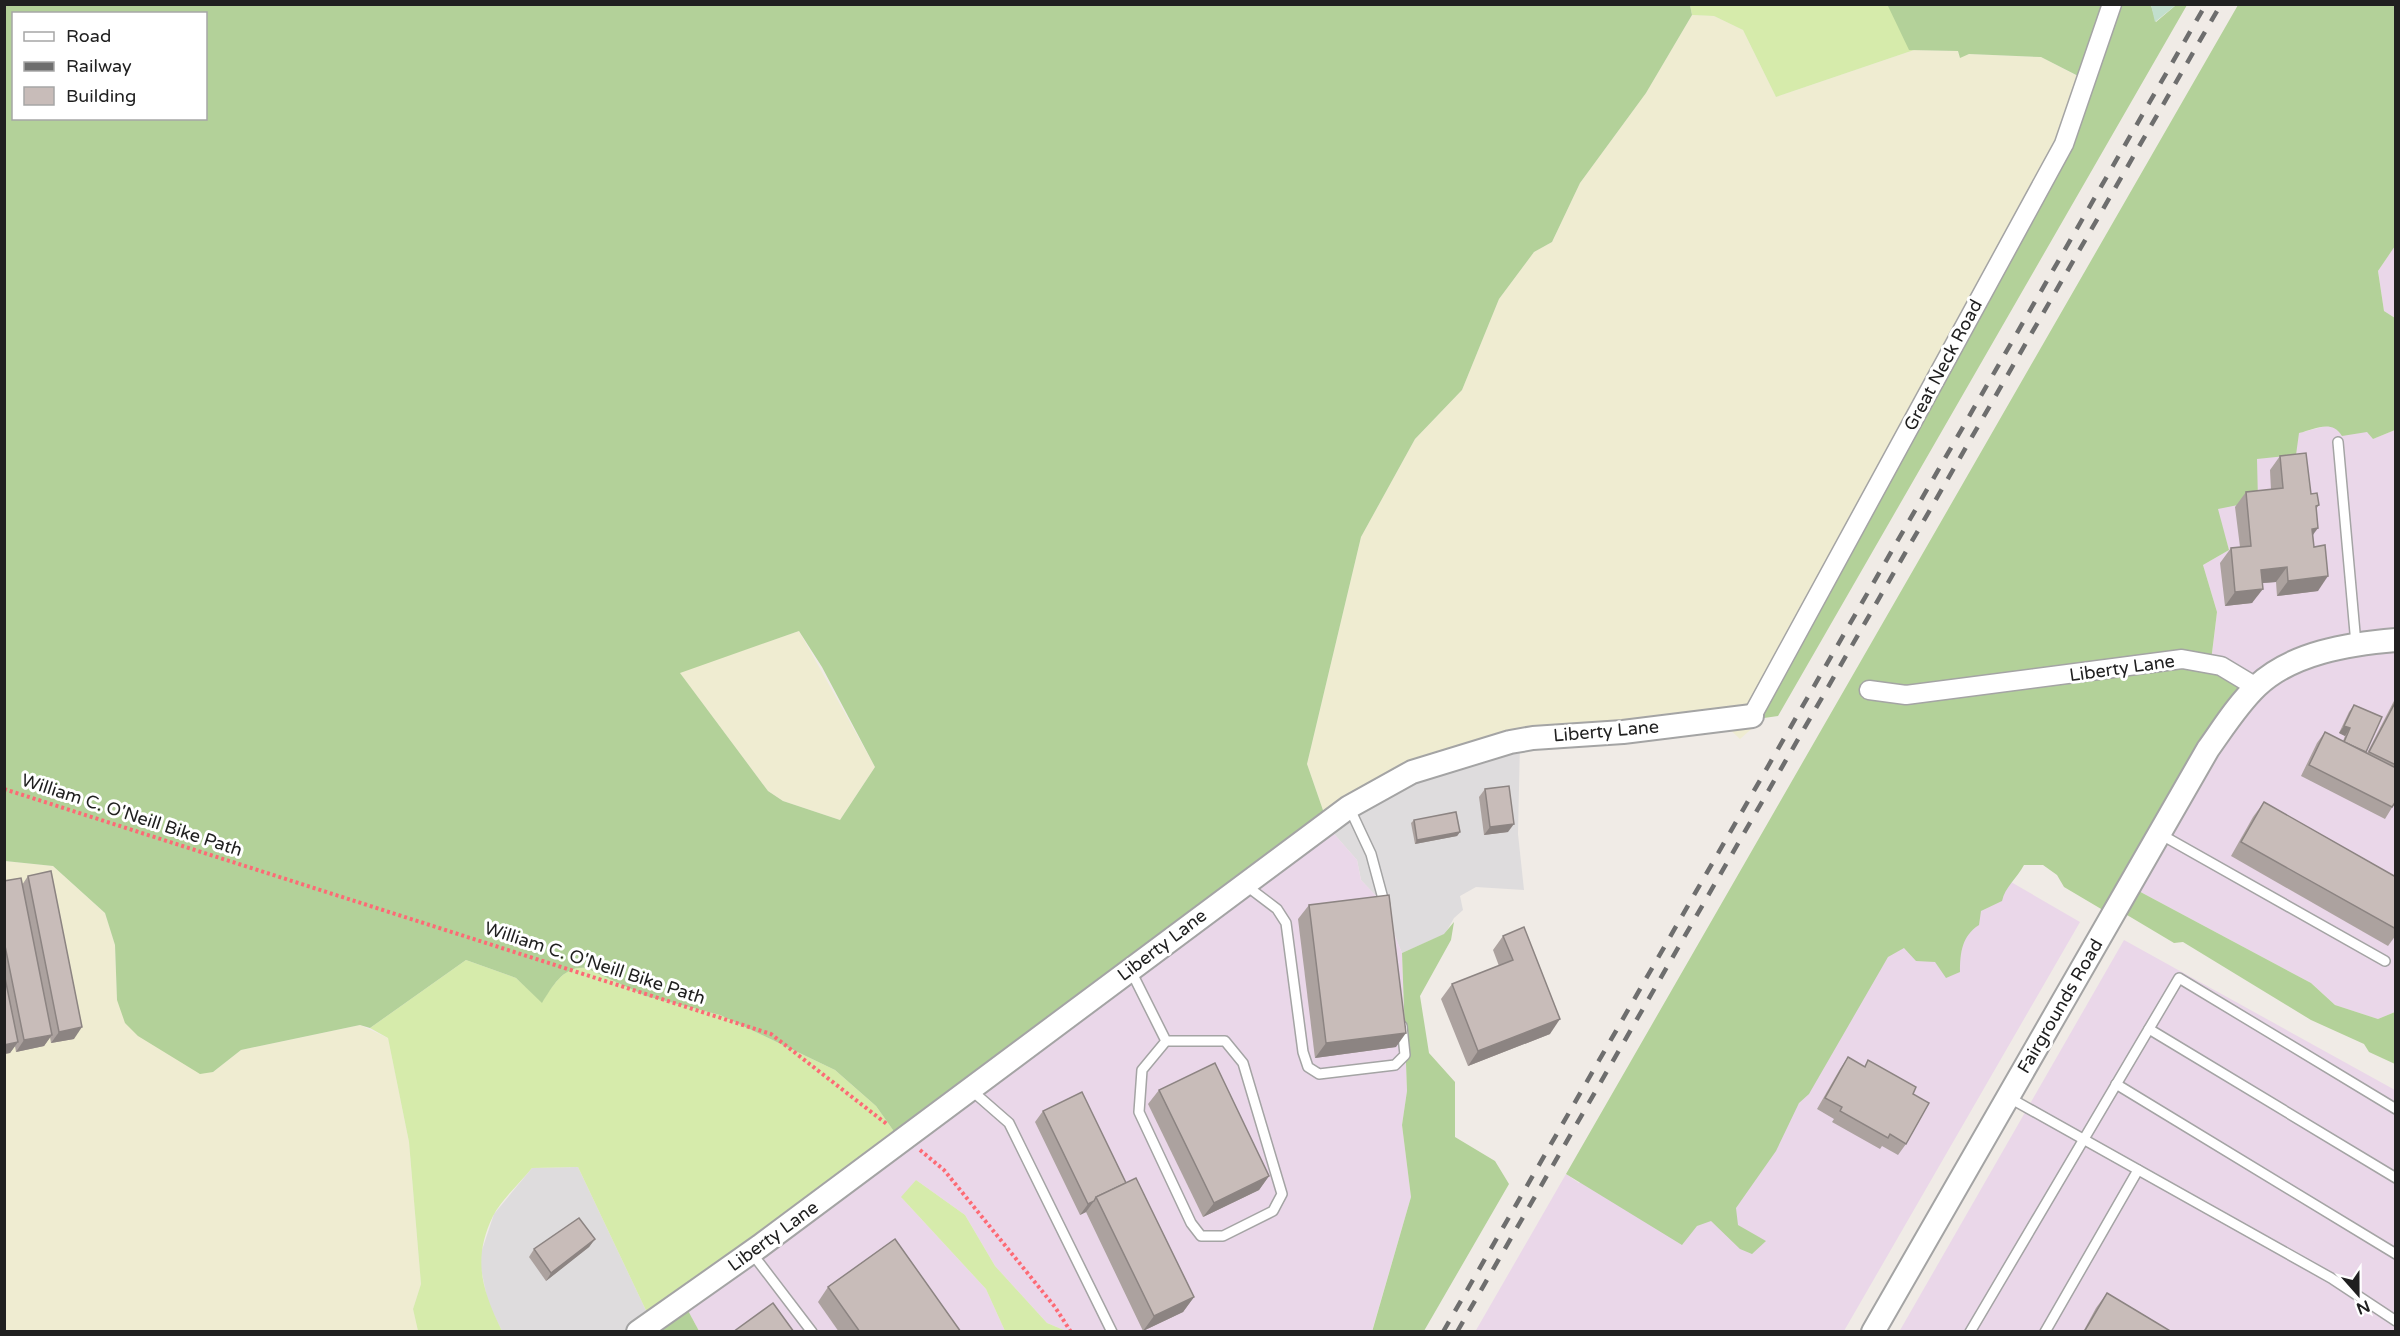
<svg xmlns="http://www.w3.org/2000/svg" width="2400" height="1336" viewBox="0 0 2400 1336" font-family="'Varela Round',sans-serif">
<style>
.residential{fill:#dedcdd}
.industrial{fill:#ead7e9}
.farmland{fill:#efecd1}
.grass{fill:#d6ebab}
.forest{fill:#b3d199;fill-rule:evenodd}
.wetland{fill:#c2dfcd}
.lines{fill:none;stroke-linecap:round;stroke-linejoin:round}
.service-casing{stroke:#a4a4a4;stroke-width:12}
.minor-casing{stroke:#a4a4a4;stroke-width:21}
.tertiary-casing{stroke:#a4a4a4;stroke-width:26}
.path{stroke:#fd6a75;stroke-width:4;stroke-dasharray:3 3;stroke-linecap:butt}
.service{stroke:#fff;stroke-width:9}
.minor{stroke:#fff;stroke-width:18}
.tertiary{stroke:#fff;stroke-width:22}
.rail{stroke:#6e6e6e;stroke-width:4.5;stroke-dasharray:12 12;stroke-linecap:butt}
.wall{fill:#aca29f}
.shaded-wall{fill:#8c8482}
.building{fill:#c8bcb9;stroke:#8c8482;stroke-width:1.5}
.labels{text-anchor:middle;stroke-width:6;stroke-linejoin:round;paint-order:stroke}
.street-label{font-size:18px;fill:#202020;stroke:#fff}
</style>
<rect width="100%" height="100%" fill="#f0ebe6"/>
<g class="residential">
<polygon points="1520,743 1518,834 1524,890 1476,887 1460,896 1463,910 1454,918 1445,934 1402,953 1380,900 1361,880 1357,860 1328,827 1396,782"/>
<polygon points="578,1167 652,1323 640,1331 502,1331 488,1303 479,1259 494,1214 532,1168"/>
</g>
<g class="industrial">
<polygon points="2395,246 2395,318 2384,311 2378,271"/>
<polygon points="2330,425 2368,432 2373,439 2395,430 2395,1012 2378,1019 2335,1005 2311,983 2133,888 2211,662 2217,612 2203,565 2229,550 2217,509 2227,506 2257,459 2299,433"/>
<polygon points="1328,827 1357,860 1361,880 1380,900 1402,953 1407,1091 1402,1125 1411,1197 1372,1331 1066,1331 1047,1323 995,1266 965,1215 916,1180 902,1198 986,1289 1005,1331 699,1331 685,1305"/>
<polygon points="1947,845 2080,922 1844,1331 1475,1332 1566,1174 1579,1183"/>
<polygon points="2124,940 2395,1090 2395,1331 1899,1332"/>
</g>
<g class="farmland">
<polygon points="1692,15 1714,16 1743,30 1776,97 1914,50 1958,51 1960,57 1969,54 2041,57 2089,82 1761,706 1764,718 1740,739 1721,721 1498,747 1325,816 1307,764 1361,537 1415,439 1462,390 1499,299 1534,252 1552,242 1580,183 1646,93"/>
<polygon points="799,631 875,767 840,820 783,801 768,791 679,672"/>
<polygon points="5,861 53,866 105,913 115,945 117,1000 213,1072 241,1050 360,1025 388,1038 409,1142 421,1284 413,1309 418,1331 5,1332"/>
</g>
<g class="grass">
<polygon points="1690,5 1891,5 1889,6 1914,50 1776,97 1743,30 1714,16 1692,15"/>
<path d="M466 960 516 978 542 1002C553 986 563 966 586 968L646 996 720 1015 835 1070 876 1106 900 1140 652 1323 578 1167 532 1168C520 1183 502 1199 493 1216 472 1259 482 1290 502 1331H418L413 1309 421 1284 409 1142 388 1038 370 1028Z"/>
<polygon points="916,1180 965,1215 995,1266 1047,1323 1066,1331 1005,1331 986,1289 901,1197"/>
</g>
<g class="forest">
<polygon points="1891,4 2151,5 2156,22 2176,5 2187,5 1778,716 1764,718 1761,707 2088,81 2041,57 1969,54 1960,58 1958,51 1909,50 1888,6"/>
<path d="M5 5H1690L1692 15 1646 93 1580 183 1552 242 1534 252 1499 299 1462 390 1415 439 1361 537 1307 764 1325 816 900 1140 876 1106 835 1070 720 1015 646 996 586 968C563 966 553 986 542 1003L516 978 466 960 370 1028 360 1025 241 1050 213 1072 200 1074 138 1036 125 1023 117 1000 115 945 105 913 53 866 5 861ZM14 14H206V118H14ZM799 631 822 667 875 767 840 820 783 801 768 791 680 673Z"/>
<path d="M2238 5H2395V246L2378 271 2384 311 2395 318V430L2373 439 2367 432 2342 436C2332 419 2315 429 2299 433L2296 455 2257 459 2258 501 2218 509 2229 550 2203 565 2217 612 2211 661 2249 682 2133 888 2311 983 2335 1005 2378 1019 2395 1012V1064L2369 1052 2364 1044 2311 1020 2183 942 2174 943 2122 912 2113 916 2064 887 2057 875 2043 865H2024C2017 878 2005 887 2002 901L1981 911 1979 925C1962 936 1960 952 1960 972L1946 978 1935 962 1916 961 1904 948 1888 957 1809 1094 1799 1103 1776 1151 1736 1208 1738 1225 1766 1241 1752 1254 1740 1249 1711 1221 1697 1226 1682 1245 1566 1174Z"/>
<polygon points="1454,922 1451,940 1420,996 1429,1053 1455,1082 1455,1137 1495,1161 1509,1184 1424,1331 1372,1332 1411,1197 1402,1125 1407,1091 1402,953 1444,934"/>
<polygon points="685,1305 699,1331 640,1332"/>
</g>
<polygon class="wetland" points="2151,5 2151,4 2176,5 2155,22"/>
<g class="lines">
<defs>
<g id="service">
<polyline points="2338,442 2356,644"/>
<polyline points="1349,807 1371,854 1385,906"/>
<polyline points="2160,834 2385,961"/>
<polyline points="1244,884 1277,909 1286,923 1303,1052 1308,1067 1319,1074 1395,1065 1405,1055 1402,1026"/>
<polyline points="1131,971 1166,1041 1225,1041 1243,1063 1282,1194 1273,1211 1223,1236 1201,1236 1191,1223 1139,1112 1142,1070 1166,1041"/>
<polyline points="2149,1029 2396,1178"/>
<polyline points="2116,1084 2396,1254"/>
<polyline points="970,1089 1009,1123 1112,1332"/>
<polyline points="2008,1097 2331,1278 2396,1321"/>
<polyline points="751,1252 812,1332"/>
<polyline points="1970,1332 2179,978 2396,1109"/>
<polyline points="2045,1332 2138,1170"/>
</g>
<g id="minor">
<polyline points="1869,690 1906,695 2182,659 2221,666 2256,687"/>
<polyline points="1752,716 2064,144 2112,4"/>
</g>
<g id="tertiary">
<polyline points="638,1332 760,1246 1349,807 1412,772 1510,742 1533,738 1623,732 1752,716"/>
<path d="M1873 1332 2208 749C2223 728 2238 704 2257 686 2292 653 2348 644 2396 640"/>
</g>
</defs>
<use href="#service" class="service-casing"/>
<use href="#minor" class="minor-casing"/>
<use href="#tertiary" class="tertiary-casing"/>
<g class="path">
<polyline points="4,789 771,1034 888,1125"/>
<polyline points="920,1150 944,1170 1055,1307 1071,1332"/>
</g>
<use href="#service" class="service"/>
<use href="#minor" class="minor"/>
<use href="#tertiary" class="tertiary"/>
<g class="rail">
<polyline points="1443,1332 2206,4"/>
<polyline points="1457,1332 2221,4"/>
</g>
</g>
<g class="wall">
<polygon points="2280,456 2311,494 2319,505 2316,509 2313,536 2318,591 2277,596 2276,582 2262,583 2252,603 2225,606 2220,563 2231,548 2240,547 2235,507 2246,492 2271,490 2270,470"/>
<polygon points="2396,697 2396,801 2385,819 2301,776 2317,743 2325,732 2343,741 2345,736 2339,733 2349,712 2354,705 2366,752 2367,753"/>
<polygon points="1485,789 1508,832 1484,835 1479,797"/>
<polygon points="2264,802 2396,877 2396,935 2388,946 2231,856 2253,817"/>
<polygon points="1414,820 1460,832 1457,836 1415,844 1411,823"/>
<polygon points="28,876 74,1039 51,1043 50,1037 44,1046 16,1052 15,1046 10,1053 4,1054 4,881 22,885"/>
<polygon points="1309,905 1396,1047 1315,1058 1298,919"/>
<polygon points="1503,936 1550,1034 1468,1066 1441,999 1452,984 1499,966 1493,950"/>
<polygon points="1848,1057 1864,1067 1868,1060 1913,1094 1906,1144 1898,1155 1882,1146 1880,1149 1832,1122 1834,1119 1817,1109 1840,1069"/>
<polygon points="1159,1090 1269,1176 1259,1190 1203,1217 1148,1104"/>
<polygon points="1043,1111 1126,1183 1194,1297 1183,1312 1143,1331 1086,1212 1080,1215 1035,1122"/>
<polygon points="595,1239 589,1247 546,1281 529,1257 534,1249"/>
<polygon points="828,1287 961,1332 839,1332 818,1302"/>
<polygon points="2107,1293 2172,1332 2083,1332 2096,1308"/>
</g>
<g class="shaded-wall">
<polygon points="2318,528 2307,543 2312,529"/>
<polygon points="2287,567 2276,582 2250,584 2261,570"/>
<polygon points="2328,576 2318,591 2277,596 2288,581"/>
<polygon points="2263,589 2252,603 2225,606 2235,592"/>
<polygon points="2344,726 2350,728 2345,736 2339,733"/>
<polygon points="1514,824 1508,832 1484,835 1490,827"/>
<polygon points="1460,832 1457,836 1415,844 1417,840"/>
<polygon points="1560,1019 1550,1034 1468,1066 1478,1051"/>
<polygon points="82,1027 74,1039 51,1043 59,1032"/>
<polygon points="1406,1033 1396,1047 1315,1058 1326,1043"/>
<polygon points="52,1035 44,1046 16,1052 24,1040"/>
<polygon points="18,1042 10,1053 4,1054 4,1045"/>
<polygon points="1269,1176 1259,1190 1203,1217 1214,1203"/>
<polygon points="1094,1201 1086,1212 1080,1215 1088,1204"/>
<polygon points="595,1239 589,1247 546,1281 551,1273"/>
<polygon points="1194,1297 1183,1312 1143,1331 1154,1316"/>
</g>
<g class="building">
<polygon points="2306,453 2311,494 2317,493 2319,505 2316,506 2318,528 2312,529 2314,547 2325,545 2328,576 2288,581 2287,567 2261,570 2263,589 2235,592 2231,548 2251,546 2246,492 2283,488 2280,456"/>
<polygon points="2396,701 2396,765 2369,752"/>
<polygon points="2354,705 2382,717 2366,752 2344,742 2350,728 2344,726"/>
<polygon points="2325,732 2396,768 2396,801 2392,807 2309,765"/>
<polygon points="1509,786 1514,824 1490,827 1485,789"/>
<polygon points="2264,802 2396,877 2396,929 2241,842"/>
<polygon points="1456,812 1460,832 1417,840 1414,820"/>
<polygon points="51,871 82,1027 59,1032 28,876"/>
<polygon points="21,878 52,1035 24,1040 4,941 4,881"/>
<polygon points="1389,895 1406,1033 1326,1043 1309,905"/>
<polygon points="1524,927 1560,1019 1478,1051 1452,984 1513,960 1503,936"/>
<polygon points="4,973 18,1042 4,1045"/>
<polygon points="1848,1057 1865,1067 1868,1060 1916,1087 1913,1094 1929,1103 1906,1144 1890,1134 1888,1138 1840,1111 1842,1107 1825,1098"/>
<polygon points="1215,1063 1269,1176 1214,1203 1159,1090"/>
<polygon points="1082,1092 1126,1183 1096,1197 1094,1201 1088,1204 1043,1111"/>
<polygon points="1136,1178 1194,1297 1154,1316 1096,1197"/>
<polygon points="579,1218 595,1239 551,1273 534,1249"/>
<polygon points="895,1239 961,1332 860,1332 828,1287"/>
<polygon points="2107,1293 2172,1332 2084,1332"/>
<polygon points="773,1303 794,1332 733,1332"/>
</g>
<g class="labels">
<g class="street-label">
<text transform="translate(1943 365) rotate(-62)" y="6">Great Neck Road</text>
<text transform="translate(2122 668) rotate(-8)" y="6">Liberty Lane</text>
<text transform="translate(1606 731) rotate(-5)" y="6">Liberty Lane</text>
<text transform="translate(132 815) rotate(18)" y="6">William C. O'Neill Bike Path</text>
<text transform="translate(1162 945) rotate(-37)" y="6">Liberty Lane</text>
<text transform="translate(595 963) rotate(18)" y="6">William C. O'Neill Bike Path</text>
<text transform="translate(2060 1006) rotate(-60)" y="6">Fairgrounds Road</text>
<text transform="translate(773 1236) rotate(-36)" y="6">Liberty Lane</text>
</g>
</g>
<rect width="2400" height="1336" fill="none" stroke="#202020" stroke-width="12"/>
<rect x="12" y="12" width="195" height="108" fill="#ffffff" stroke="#a6a6a6" stroke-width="1.5"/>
<rect x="24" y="32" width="30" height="9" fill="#ffffff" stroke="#a6a6a6" stroke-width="1.5"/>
<text x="66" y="42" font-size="18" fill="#202020">Road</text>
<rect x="24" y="62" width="30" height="9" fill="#6e6e6e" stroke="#a6a6a6" stroke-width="1.5"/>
<text x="66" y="72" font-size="18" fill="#202020">Railway</text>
<rect x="24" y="87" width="30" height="18" fill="#c8bcb9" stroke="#a6a6a6" stroke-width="1.5"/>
<text x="66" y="102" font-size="18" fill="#202020">Building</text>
<g transform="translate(2358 1294) rotate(159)" stroke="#ffffff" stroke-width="4.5" paint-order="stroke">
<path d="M0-4.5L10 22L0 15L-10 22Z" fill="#202020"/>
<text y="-9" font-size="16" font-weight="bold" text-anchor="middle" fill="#202020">N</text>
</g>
</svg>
